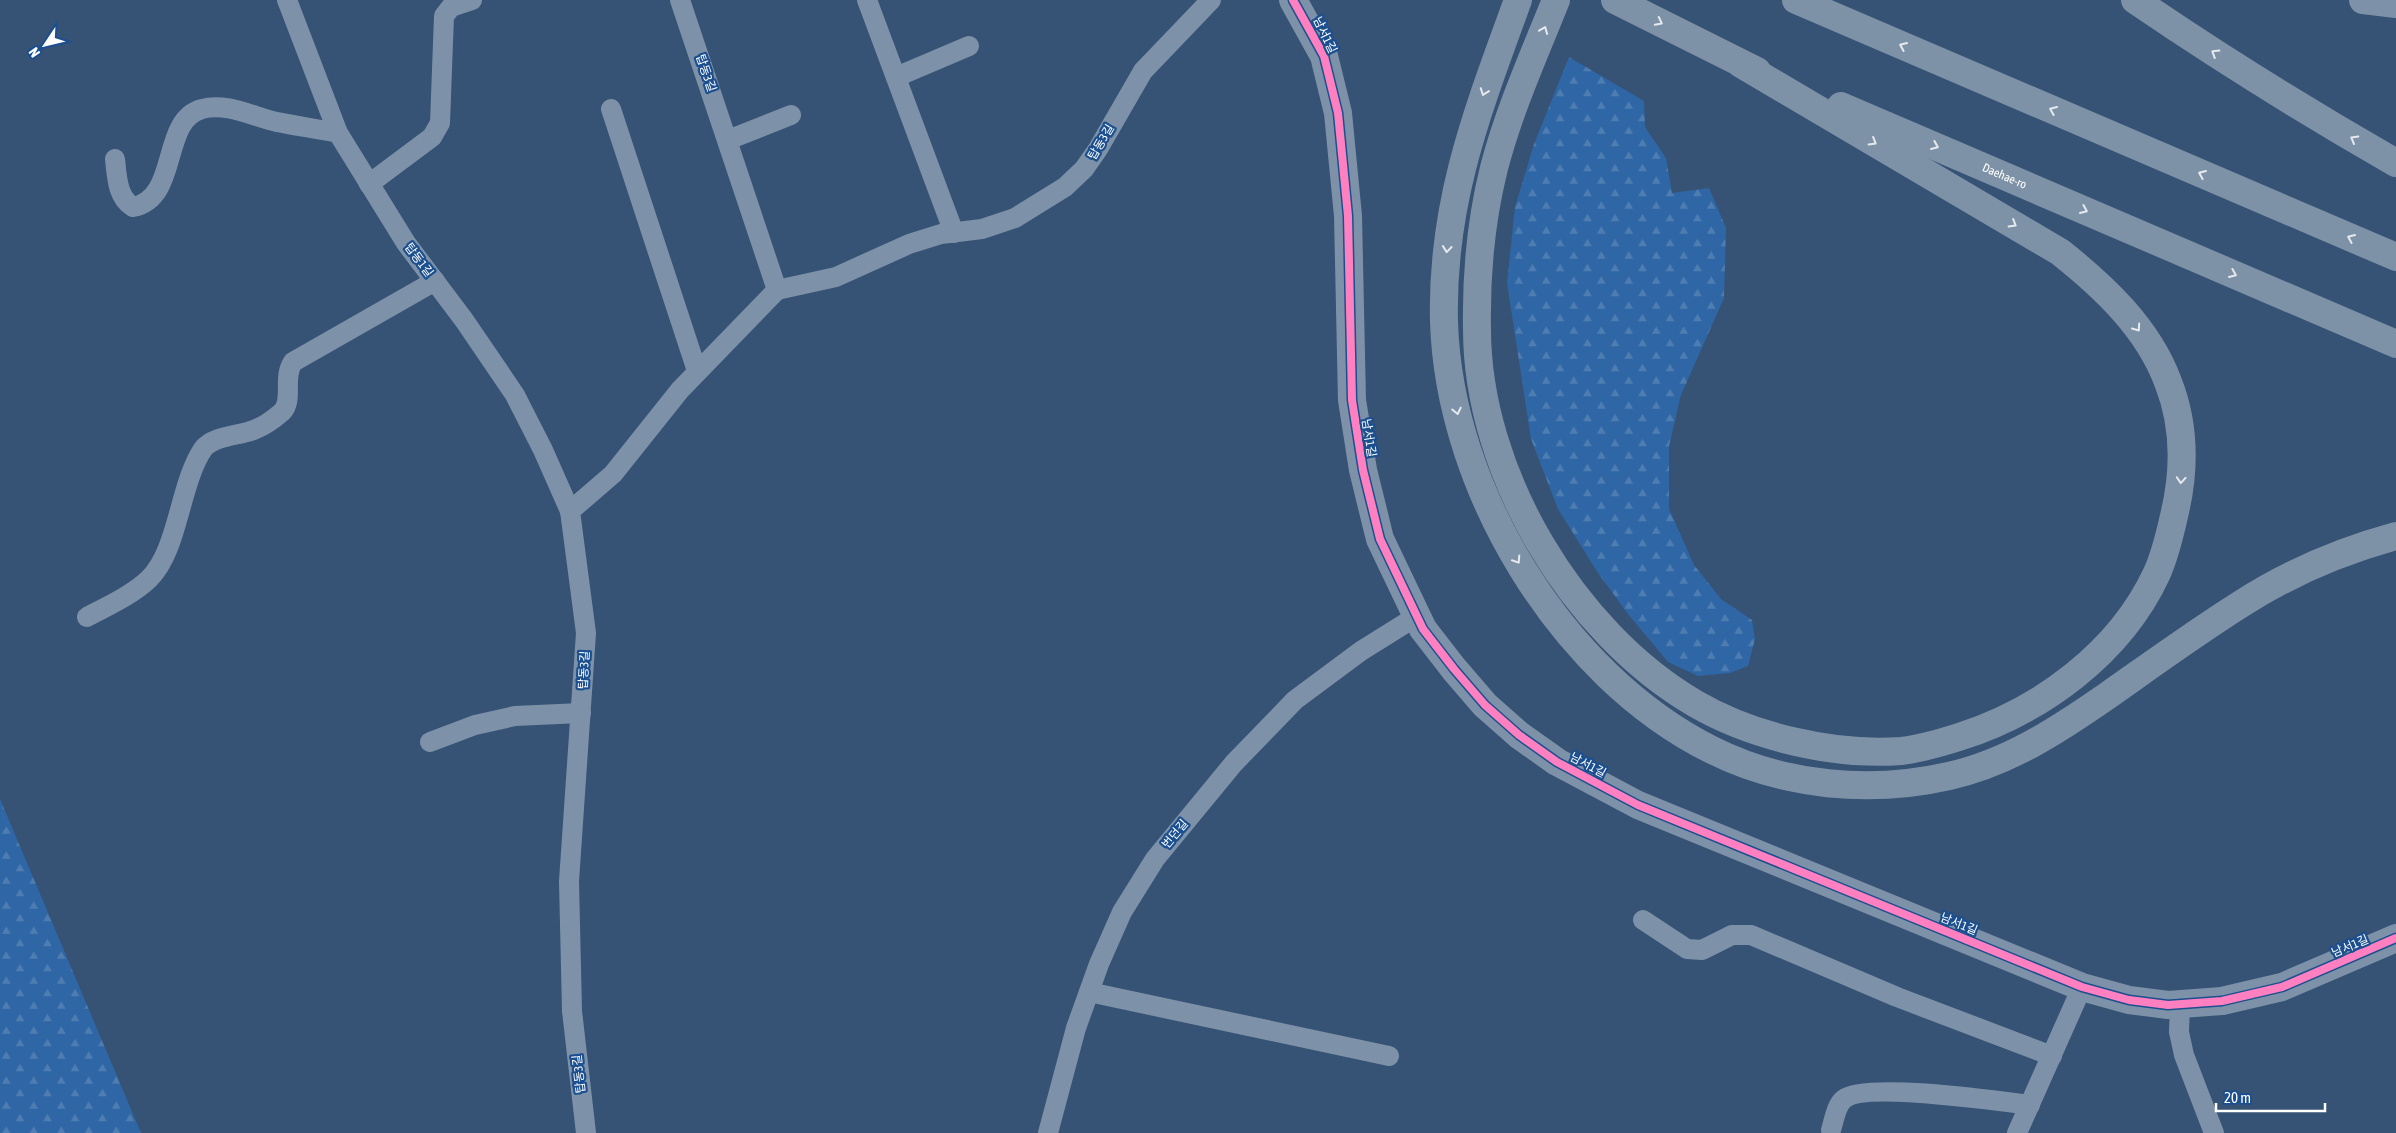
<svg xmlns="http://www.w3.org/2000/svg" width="2396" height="1133" viewBox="0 0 2396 1133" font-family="'Asap Condensed','Noto Sans KR',sans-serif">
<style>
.forest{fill:url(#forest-firs)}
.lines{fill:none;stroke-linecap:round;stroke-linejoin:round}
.lane{stroke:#7d92a8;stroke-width:20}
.street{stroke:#7d92a8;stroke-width:28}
.highway{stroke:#7e92a7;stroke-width:28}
.cycleway-casing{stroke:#1b4f8f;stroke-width:11}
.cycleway{stroke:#ff80c0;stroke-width:8}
.oneway{stroke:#e5e9ed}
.labels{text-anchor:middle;stroke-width:4.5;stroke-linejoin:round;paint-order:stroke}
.street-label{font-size:12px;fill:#fff;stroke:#1b4f8f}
</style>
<defs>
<pattern id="forest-firs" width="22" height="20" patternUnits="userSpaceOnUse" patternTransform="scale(1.25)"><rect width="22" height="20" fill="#2f66a5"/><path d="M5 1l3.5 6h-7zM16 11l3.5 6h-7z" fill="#4e7db2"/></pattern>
</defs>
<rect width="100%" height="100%" fill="#365274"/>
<g class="forest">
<polygon points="1569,57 1644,101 1645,127 1666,158 1672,193 1709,188 1726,228 1724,298 1681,395 1669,446 1669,509 1694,565 1721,599 1752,620 1755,639 1748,666 1730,673 1698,676 1668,662 1628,614 1598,573 1558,509 1531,439 1507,283 1515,207 1534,144"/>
<polygon points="0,799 141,1133 0,1133"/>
</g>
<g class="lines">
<g class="lane">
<polyline points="287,0 338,133 406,243 464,320 515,395 543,450 570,511"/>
<polyline points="867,0 954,233"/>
<polyline points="896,77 969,46"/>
<polyline points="611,109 697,371"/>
<polyline points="728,140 791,115"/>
<path d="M115 159C117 177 117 197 133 207 180 198 160 120 202 109 226 102 254 117 277 122 297 126 318 129 338 133"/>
<polyline points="369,184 432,137 440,123 444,16 451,7 472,0"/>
<polyline points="777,290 836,277 909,244 941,234 982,229 1015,218 1065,187 1084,169 1098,149 1143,71 1211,0"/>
<path d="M87 617C108 606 132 595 149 579 179 549 179 485 203 449 214 435 241 436 256 429 264 426 275 418 282 412 294 400 282 378 293 362L435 281"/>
<polyline points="430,742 475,725 515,716 581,713"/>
<polyline points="1643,920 1687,949 1702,950 1732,935 1751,935 1897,997 2052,1056"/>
<polyline points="1089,992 1389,1056"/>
<polyline points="2180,1004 2179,1032 2184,1055 2214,1133"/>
<path d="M1831 1130C1834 1121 1836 1105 1844 1099 1864 1082 1999 1101 2030 1105"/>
<polyline points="586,1133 572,1011 569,881 586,633 570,511 613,474 680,390 777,290 680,0"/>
<polyline points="1048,1133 1076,1028 1099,964 1122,912 1155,859 1234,763 1295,700 1361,651 1417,616"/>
<polyline points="2017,1133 2082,987"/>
</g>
<g class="street">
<polyline points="1293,0 1324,56 1338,113 1348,216 1352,400 1363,470 1380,539 1423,629 1454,669 1485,705 1519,735 1557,762 1638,805 2082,987 2129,1000 2168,1005 2222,1001 2282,987 2396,938"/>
<polyline points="2363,0 2396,4"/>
</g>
<g class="highway">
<path d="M1518 0C1478 110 1441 202 1444 322 1449 488 1561 675 1712 750 1784 786 1870 794 1949 776 2008 763 2058 730 2107 696 2151 665 2195 633 2241 604 2289 573 2341 551 2396 536"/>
<path d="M1556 0C1534 55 1509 110 1494 168 1481 220 1476 275 1477 329 1477 472 1572 632 1696 704 1753 737 1835 756 1901 751 1920 749 1940 743 1959 737 2041 711 2120 653 2157 573 2165 555 2170 534 2174 516 2185 471 2185 425 2168 382 2148 328 2104 287 2060 252L1741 64"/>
<polyline points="1615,0 1757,71"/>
<polyline points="1796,0 2396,257"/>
<path d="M2135 0C2220 58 2307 112 2396 163"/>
<path id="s1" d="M1841 106 2396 344"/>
</g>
<defs>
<polyline id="cycleway" points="1293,0 1324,56 1338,113 1348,216 1352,400 1363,470 1380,539 1423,629 1454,669 1485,705 1519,735 1557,762 1638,805 2082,987 2129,1000 2168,1005 2222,1001 2282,987 2396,938"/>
</defs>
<use href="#cycleway" class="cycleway-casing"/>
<use href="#cycleway" class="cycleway"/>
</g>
<defs><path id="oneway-chevron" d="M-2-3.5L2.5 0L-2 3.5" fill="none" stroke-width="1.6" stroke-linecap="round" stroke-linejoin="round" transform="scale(1.25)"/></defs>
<g class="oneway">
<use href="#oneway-chevron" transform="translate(1659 22) rotate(27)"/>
<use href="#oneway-chevron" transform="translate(1544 30) rotate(-68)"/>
<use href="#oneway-chevron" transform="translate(1903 46) rotate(-157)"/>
<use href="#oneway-chevron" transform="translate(2215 53) rotate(-148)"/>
<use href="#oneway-chevron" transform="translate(1484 92) rotate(110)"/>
<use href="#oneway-chevron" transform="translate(2053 110) rotate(-157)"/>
<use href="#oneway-chevron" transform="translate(2354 139) rotate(-150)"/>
<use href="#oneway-chevron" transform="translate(1873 142) rotate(31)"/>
<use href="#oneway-chevron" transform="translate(1935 146) rotate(23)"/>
<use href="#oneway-chevron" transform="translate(2202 174) rotate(-157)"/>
<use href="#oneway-chevron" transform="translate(2084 210) rotate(23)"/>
<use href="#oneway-chevron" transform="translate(2013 224) rotate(31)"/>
<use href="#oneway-chevron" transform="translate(2351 238) rotate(-157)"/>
<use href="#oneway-chevron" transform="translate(1447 249) rotate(96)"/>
<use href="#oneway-chevron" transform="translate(2233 274) rotate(23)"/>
<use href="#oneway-chevron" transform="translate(2137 328) rotate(55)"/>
<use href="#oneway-chevron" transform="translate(1457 411) rotate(78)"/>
<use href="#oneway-chevron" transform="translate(2181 480) rotate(94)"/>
<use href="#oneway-chevron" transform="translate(1517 560) rotate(57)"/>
</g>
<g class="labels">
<g class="street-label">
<text transform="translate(1325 35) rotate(64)" y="4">남서1길</text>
<text transform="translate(706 73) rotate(71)" y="4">탑동3길</text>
<text transform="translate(1101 142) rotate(-59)" y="4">탑동3길</text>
<text dy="4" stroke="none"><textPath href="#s1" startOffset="178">Daehae-ro</textPath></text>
<text transform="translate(419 260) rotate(53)" y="4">탑동1길</text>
<text transform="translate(1369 438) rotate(81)" y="4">남서1길</text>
<text transform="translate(584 670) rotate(-87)" y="4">탑동3길</text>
<text transform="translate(1588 765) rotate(28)" y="4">남서1길</text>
<text transform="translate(1175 834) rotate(-50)" y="4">번던길</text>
<text transform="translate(1959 924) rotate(22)" y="4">남서1길</text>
<text transform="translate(2350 946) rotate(-23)" y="4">남서1길</text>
<text transform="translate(579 1074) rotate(-96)" y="4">탑동3길</text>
</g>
</g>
<g transform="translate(45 45) rotate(235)" stroke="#1b4f8f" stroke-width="4" paint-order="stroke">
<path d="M0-4L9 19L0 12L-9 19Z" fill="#ffffff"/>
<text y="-8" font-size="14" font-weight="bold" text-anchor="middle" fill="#ffffff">N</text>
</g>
<path d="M2216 1103v8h109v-8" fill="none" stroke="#ffffff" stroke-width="2.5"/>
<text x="2224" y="1103" font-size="15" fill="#ffffff" stroke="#1b4f8f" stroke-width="4" paint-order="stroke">20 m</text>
</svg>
